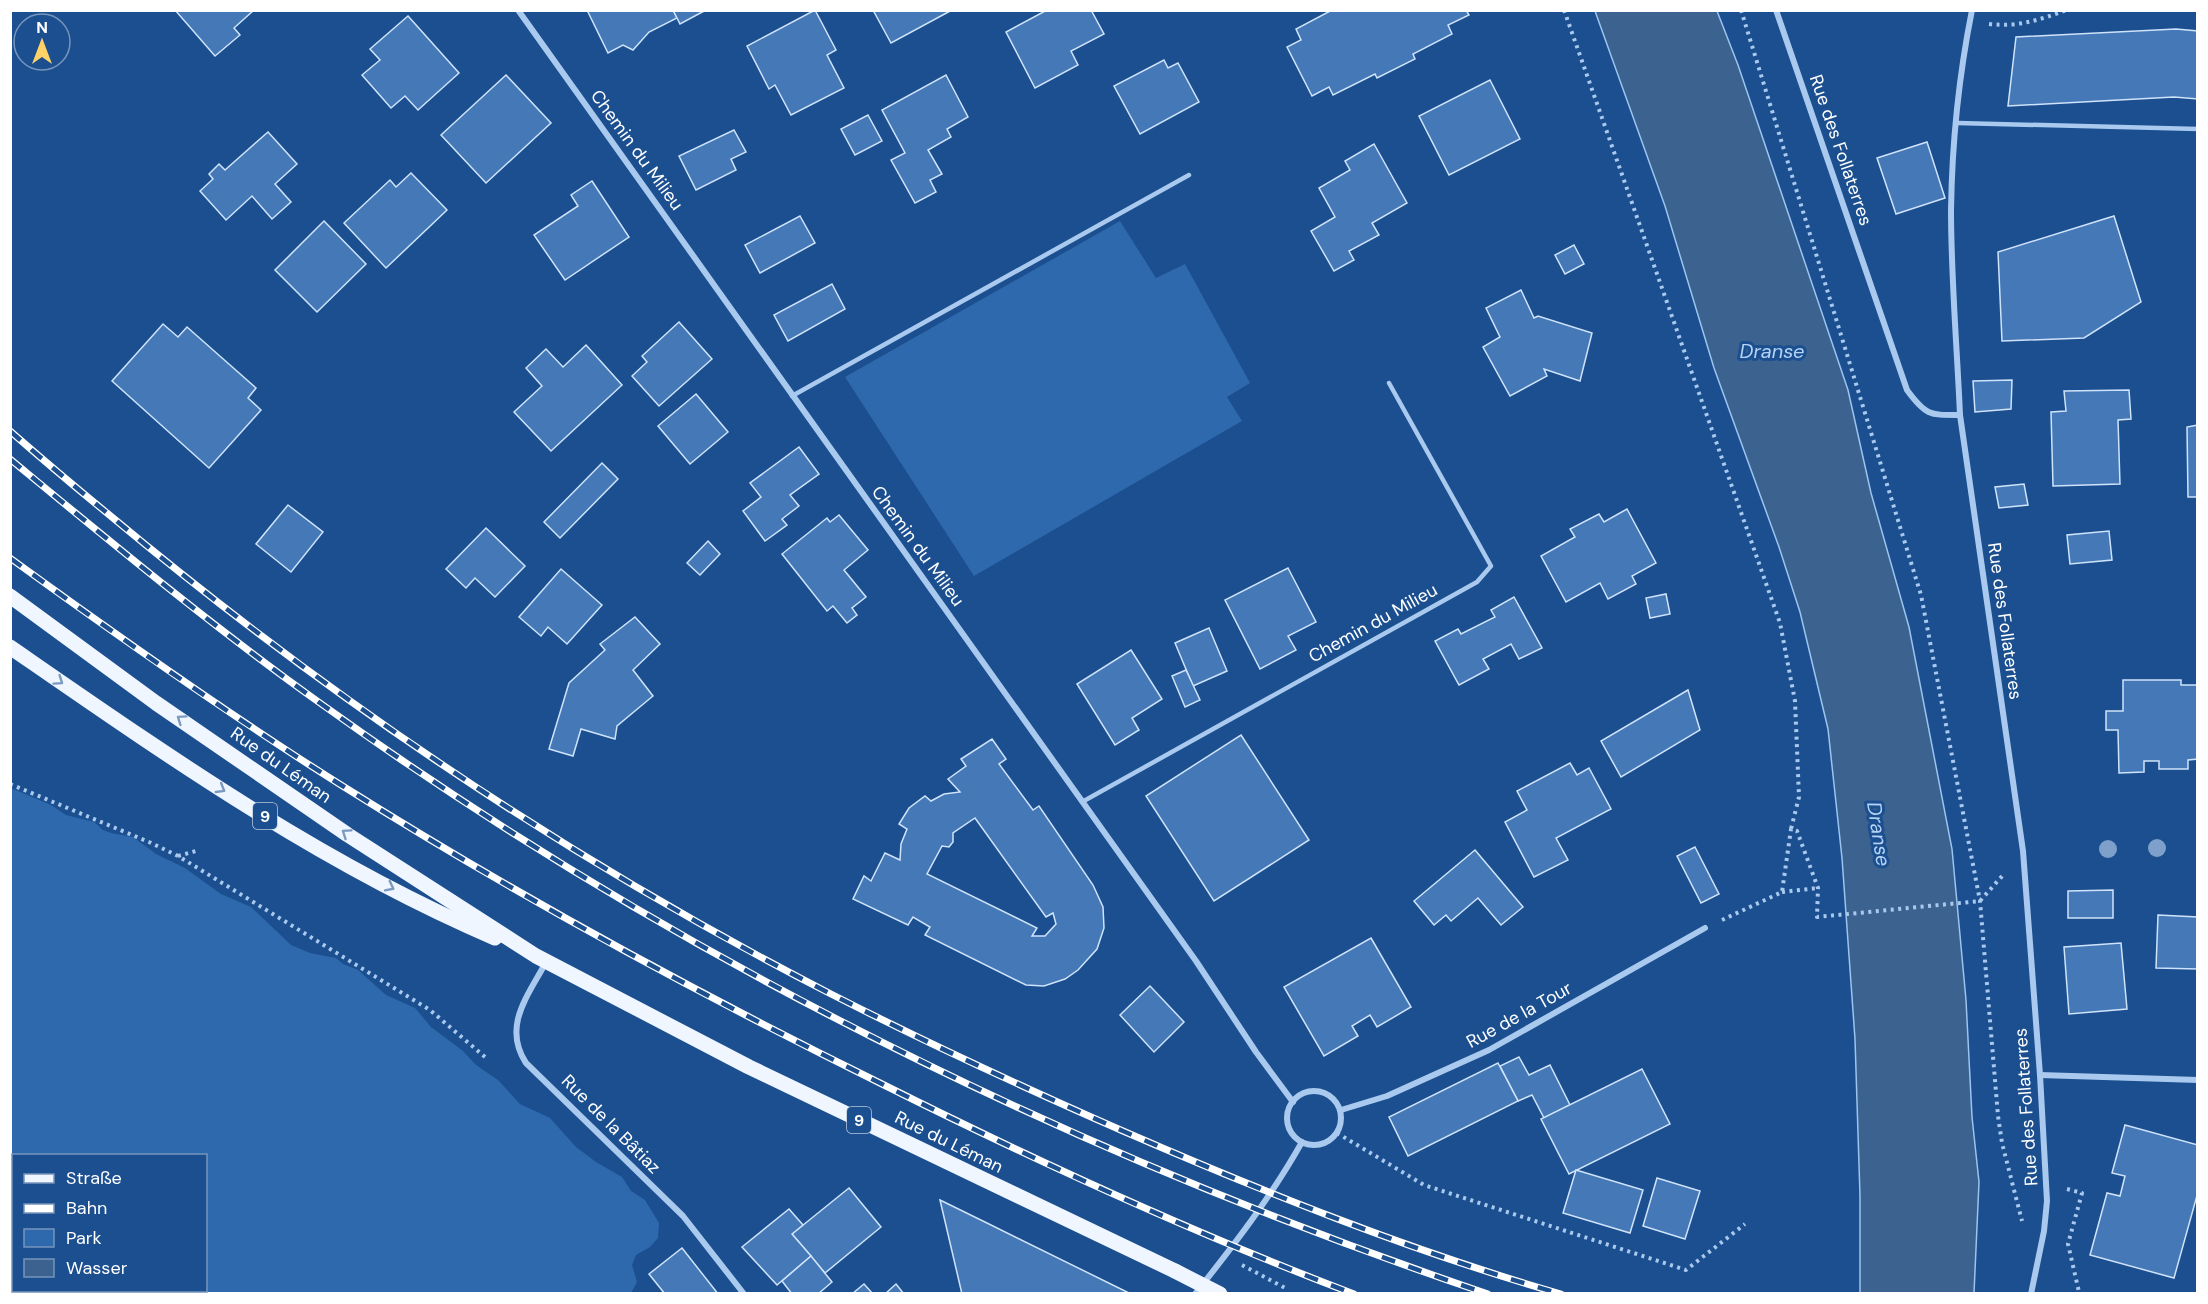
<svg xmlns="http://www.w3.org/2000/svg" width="2208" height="1304" viewBox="0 0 2208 1304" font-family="'DM Sans',sans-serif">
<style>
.green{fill:#2e69ad;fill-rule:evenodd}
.water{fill:#3c6290;stroke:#9cc4f0;stroke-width:1.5}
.building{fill:#4478b7;stroke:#cfe3fa;stroke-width:1.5;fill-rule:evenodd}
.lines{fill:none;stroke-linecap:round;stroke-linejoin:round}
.path{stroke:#a9c9ee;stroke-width:4;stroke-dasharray:3 4.5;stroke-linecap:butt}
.service{stroke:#a9c9ee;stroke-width:4.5}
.minor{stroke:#a9c9ee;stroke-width:6}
.primary{stroke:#f0f6ff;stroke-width:15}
.rail-casing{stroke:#fff;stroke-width:7}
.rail{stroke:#1b4f8f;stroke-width:4.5;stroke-dasharray:14;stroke-linecap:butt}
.primary-bridge{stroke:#f0f6ff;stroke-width:15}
.tree{fill:#7ea0ca}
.oneway{stroke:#7b9ac1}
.labels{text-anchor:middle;stroke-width:6;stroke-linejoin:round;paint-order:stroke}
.shield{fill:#1b4f8f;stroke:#bbcadd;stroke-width:1.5}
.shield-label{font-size:16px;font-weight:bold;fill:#fff}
.street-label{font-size:18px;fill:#fff;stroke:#1b4f8f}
.water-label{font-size:20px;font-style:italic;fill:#b5d3f5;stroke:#1b4f8f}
</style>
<rect width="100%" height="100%" fill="#1b4f8f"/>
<g class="green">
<polygon points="1120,221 1156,278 1185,264 1250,383 1227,397 1242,421 974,576 845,377"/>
<path d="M11 788 51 805 66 815 94 822 103 830 111 833 133 837 156 854 185 868 221 894 251 907 291 945 310 953 336 958 343 964 358 970 386 995 415 1008 431 1027 463 1051 476 1065 498 1080 520 1104 550 1118 576 1147 596 1162 622 1177 631 1191 645 1200 659 1223 658 1238 650 1247 636 1255 632 1265 637 1282 631 1293H11ZM14 1156H206V1290H14Z"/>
</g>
<polygon class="water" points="1595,11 1717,11 1738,65 1848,390 1871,493 1909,627 1952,849 1966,1000 1972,1117 1979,1182 1974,1293 1860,1293 1860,1196 1855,1039 1842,858 1828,729 1800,612 1779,547 1714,368 1665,206"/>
<g class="building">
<polygon points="175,10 254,10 234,28 240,35 215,56"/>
<polygon points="587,10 673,10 677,18 649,32 633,50 623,45 608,53"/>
<polygon points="673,10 706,10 680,24"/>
<polygon points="815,10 836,50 827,55 844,88 791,115 775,85 769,89 747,46"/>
<polygon points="873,10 952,10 891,43"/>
<polygon points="1047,10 1091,10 1104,34 1071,51 1078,65 1035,88 1006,32"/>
<polygon points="1332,10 1466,10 1469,15 1448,25 1452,34 1413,54 1415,59 1377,78 1375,74 1333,95 1329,87 1312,96 1287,47 1301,40 1296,29"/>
<polygon points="408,16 459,73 418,110 405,96 391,108 362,75 380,60 370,49"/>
<polygon points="2176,29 2198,31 2198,99 2174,97 2008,106 2016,37"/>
<polygon points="1164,60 1168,68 1178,63 1199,102 1140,134 1114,86"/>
<polygon points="506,75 551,123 486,183 441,135"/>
<polygon points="946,75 968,117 947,129 951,137 928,150 942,174 930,180 936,192 915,203 891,160 905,153 882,110"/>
<polygon points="1490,80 1520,139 1449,175 1419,116"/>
<polygon points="868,115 882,141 855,155 841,129"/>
<polygon points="734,130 746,152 731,159 736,170 696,190 679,156"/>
<polygon points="268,132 297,164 275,184 291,202 272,219 252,196 226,220 200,191 213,179 209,174 219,164 225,170"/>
<polygon points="1927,142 1945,198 1896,214 1877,158"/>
<polygon points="1374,144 1407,203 1372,223 1379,235 1349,251 1354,260 1334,271 1311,231 1335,217 1319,188 1350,170 1345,161"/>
<polygon points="411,173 447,210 386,268 344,223 390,180 396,187"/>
<polygon points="592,181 629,237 565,280 534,235 578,206 571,195"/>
<polygon points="800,216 815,243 760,273 745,245"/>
<polygon points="2114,216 2141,302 2084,338 2002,341 1998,252"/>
<polygon points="324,221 366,264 317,312 275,270"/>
<polygon points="1574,245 1584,264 1565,274 1555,255"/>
<polygon points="832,284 845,309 788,341 774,315"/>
<polygon points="1521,290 1534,318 1538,316 1592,333 1580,381 1544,369 1547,376 1510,396 1483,347 1500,337 1486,308"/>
<polygon points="679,322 712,359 659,406 632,376 647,362 642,356"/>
<polygon points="163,324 178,337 187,327 256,388 248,398 261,410 209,468 112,381"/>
<polygon points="586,345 622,385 551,451 514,412 542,386 526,368 546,349 563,367"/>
<polygon points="2012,380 2011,409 1975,412 1973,381"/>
<polygon points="2129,390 2131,419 2118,420 2120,484 2053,486 2051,412 2066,411 2064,391"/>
<polygon points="696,394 728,432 690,464 658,426"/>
<polygon points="2198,425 2198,497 2188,497 2187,427"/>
<polygon points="799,447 819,474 790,495 799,506 782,519 787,525 765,541 743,511 761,497 750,483"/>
<polygon points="602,463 618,479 560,538 544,522"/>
<polygon points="2024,484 2028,505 1999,508 1995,487"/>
<polygon points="288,505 323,532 291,572 256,544"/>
<polygon points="1627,509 1656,563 1632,576 1636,584 1608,599 1600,583 1566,602 1541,556 1575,537 1570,529 1599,514 1604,522"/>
<polygon points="839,515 868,550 844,570 866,597 852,608 857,615 847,623 833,606 827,611 782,554 827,518 830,522"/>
<polygon points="486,528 525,566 495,597 475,578 466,588 446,569"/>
<polygon points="2109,531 2112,560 2070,564 2067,535"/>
<polygon points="708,541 720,554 700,575 687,563"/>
<polygon points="1288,568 1316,622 1288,636 1296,650 1260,669 1225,600"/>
<polygon points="561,569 602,605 567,644 548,627 541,636 519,617"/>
<polygon points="1666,594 1670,614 1650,618 1646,598"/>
<polygon points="1514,597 1542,648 1519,659 1511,644 1483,659 1489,669 1459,685 1435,641 1458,629 1461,634 1495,617 1491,610"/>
<polygon points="635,617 660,644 633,670 653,696 617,726 615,739 581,729 573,756 549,749 569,683 605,650 600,644"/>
<polygon points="1209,628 1227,671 1193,686 1175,643"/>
<polygon points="1131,650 1162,699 1132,718 1139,730 1115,745 1077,684"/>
<polygon points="1186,670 1200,700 1185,707 1172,676"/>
<polygon points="2123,680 2181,680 2181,685 2198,685 2198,759 2188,760 2188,769 2159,769 2159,761 2144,761 2144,772 2119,773 2118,730 2106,730 2106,711 2123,711"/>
<polygon points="1688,690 1700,730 1621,777 1601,741"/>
<polygon points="1241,735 1309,840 1214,901 1146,796"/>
<path d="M992 739 1006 759 999 764 1033 810 1039 806 1093 885 1103 907 1104 928 1097 949 1078 970 1065 979 1044 986 1026 985 925 935 930 927 913 917 908 925 853 899 864 876 871 881 885 853 900 860 901 844 907 829 899 824 909 808 925 796 931 801 944 794 960 792 948 779 966 766 961 759ZM975 818 1046 917 1053 913 1056 924 1045 936H1032L1037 928 927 874 942 846 949 847 953 842V833Z"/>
<polygon points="1570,763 1577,775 1589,768 1611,809 1556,838 1568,860 1534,877 1505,822 1527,810 1517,791"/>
<polygon points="1695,847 1719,894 1701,903 1677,856"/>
<polygon points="1475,850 1523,907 1501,925 1478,898 1451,921 1446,915 1434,925 1414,901"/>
<polygon points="2113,890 2113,918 2068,918 2068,891"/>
<polygon points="2158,915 2198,917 2198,969 2156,968"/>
<polygon points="1371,938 1411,1007 1377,1027 1370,1015 1352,1026 1358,1036 1324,1056 1284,987"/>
<polygon points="2121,943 2127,1009 2069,1014 2064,947"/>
<polygon points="1150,986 1184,1022 1154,1052 1120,1015"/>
<polygon points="1519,1057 1529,1075 1550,1065 1570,1105 1544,1118 1532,1095 1518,1101 1500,1066"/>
<polygon points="1498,1063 1518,1101 1408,1156 1389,1117"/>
<polygon points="1642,1069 1670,1124 1569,1174 1541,1119"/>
<polygon points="2125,1125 2198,1145 2198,1192 2174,1278 2090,1255 2107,1193 2120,1196 2125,1176 2112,1173"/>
<polygon points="1576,1170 1643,1190 1630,1233 1563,1213"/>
<polygon points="1657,1178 1700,1191 1685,1239 1643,1226"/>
<polygon points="849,1188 881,1227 825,1273 792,1234"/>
<polygon points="940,1200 989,1224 1131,1294 962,1294"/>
<polygon points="789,1209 803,1225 792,1234 811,1256 777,1285 742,1247"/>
<polygon points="682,1248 715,1290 718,1294 665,1294 649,1274"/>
<polygon points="811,1256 832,1282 818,1294 792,1294 782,1281"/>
<polygon points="864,1284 873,1294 852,1294"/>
<polygon points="896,1284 904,1294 885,1294"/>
</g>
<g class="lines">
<g class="path">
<polyline points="1564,10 1780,623 1795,701 1799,797 1791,829"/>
<polyline points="1741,10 1921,595 1980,901 1998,1116 2002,1143 2022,1221"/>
<path d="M1989 24C2020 27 2038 20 2067 10"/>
<polyline points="10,784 149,842 178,856 430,1010 485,1057"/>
<polyline points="178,856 196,851"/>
<polyline points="1782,892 1818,888"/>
<polyline points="1722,920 1782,892 1791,829 1797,831 1818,888 1817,917 1980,901 2003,875"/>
<polyline points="1337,1133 1424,1185 1686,1270 1745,1224"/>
<polyline points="2067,1189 2082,1193 2068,1244 2079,1292 2082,1294"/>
<polyline points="1242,1265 1287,1289"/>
</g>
<g class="service">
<polyline points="1957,123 2198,129"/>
<polyline points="792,396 1189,175"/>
<polyline points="1082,802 1477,582 1491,566 1389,383"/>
</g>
<g class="minor">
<polyline points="518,10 1196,961 1256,1052 1293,1102"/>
<path d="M1776 10 1907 390C1926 416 1930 415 1960 415"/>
<path d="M1972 10C1959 75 1952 144 1951 210 1951 278 1957 347 1960 415L2023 851 2040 1075 2047 1201 2044 1231 2031 1294"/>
<path d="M546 962C528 996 502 1026 526 1063L683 1216 744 1294"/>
<polyline points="2040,1075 2198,1080"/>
<circle cx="1314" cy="1118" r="27"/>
<polyline points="1341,1110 1387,1096 1489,1050 1705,928"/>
<path d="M1195 1294C1234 1245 1271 1197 1302 1142"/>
</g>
<g class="primary">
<polyline points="10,596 156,703 348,835 536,956 749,1067 1175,1271"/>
<path d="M10 647C165 754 321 864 495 938"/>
</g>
<defs>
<g id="rail">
<path d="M10 431C42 459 74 486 107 513 329 698 573 862 831 994 927 1043 1025 1088 1123 1131 1266 1193 1411 1251 1561 1294"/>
<path d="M10 459C112 543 213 627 320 703 677 959 1073 1154 1488 1294"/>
<path d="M10 558C119 637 228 714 341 785 516 895 697 993 882 1084 1036 1161 1193 1233 1354 1294"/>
</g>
</defs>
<use href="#rail" class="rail-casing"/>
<use href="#rail" class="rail"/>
<polyline class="primary-bridge" points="1175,1271 1220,1294"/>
</g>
<g class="tree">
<circle cx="2157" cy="848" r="9"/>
<circle cx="2108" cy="849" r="9"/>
</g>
<defs><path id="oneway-chevron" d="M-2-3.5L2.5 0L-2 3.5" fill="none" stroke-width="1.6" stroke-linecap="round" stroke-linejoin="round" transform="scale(1.5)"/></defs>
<g class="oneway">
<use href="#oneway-chevron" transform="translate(59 681) rotate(35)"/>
<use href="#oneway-chevron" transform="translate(181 719) rotate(-145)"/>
<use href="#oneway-chevron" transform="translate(221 789) rotate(31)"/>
<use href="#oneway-chevron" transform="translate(346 833) rotate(-146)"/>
<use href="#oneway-chevron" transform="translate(390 887) rotate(27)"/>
</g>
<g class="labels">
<g class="shield">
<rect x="253" y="803" width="24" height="26" rx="4.5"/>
<rect x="847" y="1107" width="24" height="26" rx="4.5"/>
</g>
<g class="shield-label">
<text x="265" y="822">9</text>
<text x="859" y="1126">9</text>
</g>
<g class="street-label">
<text transform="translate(637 150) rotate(54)" y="6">Chemin du Milieu</text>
<text transform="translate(1841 150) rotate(71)" y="6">Rue des Follaterres</text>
<text transform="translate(918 546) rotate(54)" y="6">Chemin du Milieu</text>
<text transform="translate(2005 621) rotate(82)" y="6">Rue des Follaterres</text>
<text transform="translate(1373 623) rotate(-29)" y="6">Chemin du Milieu</text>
<text transform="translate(281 765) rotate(35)" y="6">Rue du Léman</text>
<text transform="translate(1519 1015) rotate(-29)" y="6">Rue de la Tour</text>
<text transform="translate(2026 1107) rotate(-94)" y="6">Rue des Follaterres</text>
<text transform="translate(611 1124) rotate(45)" y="6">Rue de la Bâtiaz</text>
<text transform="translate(949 1142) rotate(26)" y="6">Rue du Léman</text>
</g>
<g class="water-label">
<text x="1772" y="358">Dranse</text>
<text transform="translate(1879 834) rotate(81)" y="7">Dranse</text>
</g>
</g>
<rect width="2208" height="1304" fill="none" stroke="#ffffff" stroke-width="24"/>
<rect x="12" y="1154" width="195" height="138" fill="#1b4f8f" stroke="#7695bc" stroke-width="1.5"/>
<rect x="24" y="1174" width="30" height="9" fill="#f0f6ff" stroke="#7695bc" stroke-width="1.5"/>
<text x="66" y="1184" font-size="18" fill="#ffffff">Straße</text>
<rect x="24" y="1204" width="30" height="9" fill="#ffffff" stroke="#7695bc" stroke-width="1.5"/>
<text x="66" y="1214" font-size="18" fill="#ffffff">Bahn</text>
<rect x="24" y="1229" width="30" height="18" fill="#2e69ad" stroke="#7695bc" stroke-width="1.5"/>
<text x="66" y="1244" font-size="18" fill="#ffffff">Park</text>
<rect x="24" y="1259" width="30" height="18" fill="#3c6290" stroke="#7695bc" stroke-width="1.5"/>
<text x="66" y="1274" font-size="18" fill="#ffffff">Wasser</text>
<g transform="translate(42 42)"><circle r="28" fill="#1b4f8f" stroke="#7695bc" stroke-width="1.5"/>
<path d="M0-4.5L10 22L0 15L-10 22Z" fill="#ffd166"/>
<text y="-9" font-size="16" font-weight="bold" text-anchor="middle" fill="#ffffff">N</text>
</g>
</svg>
